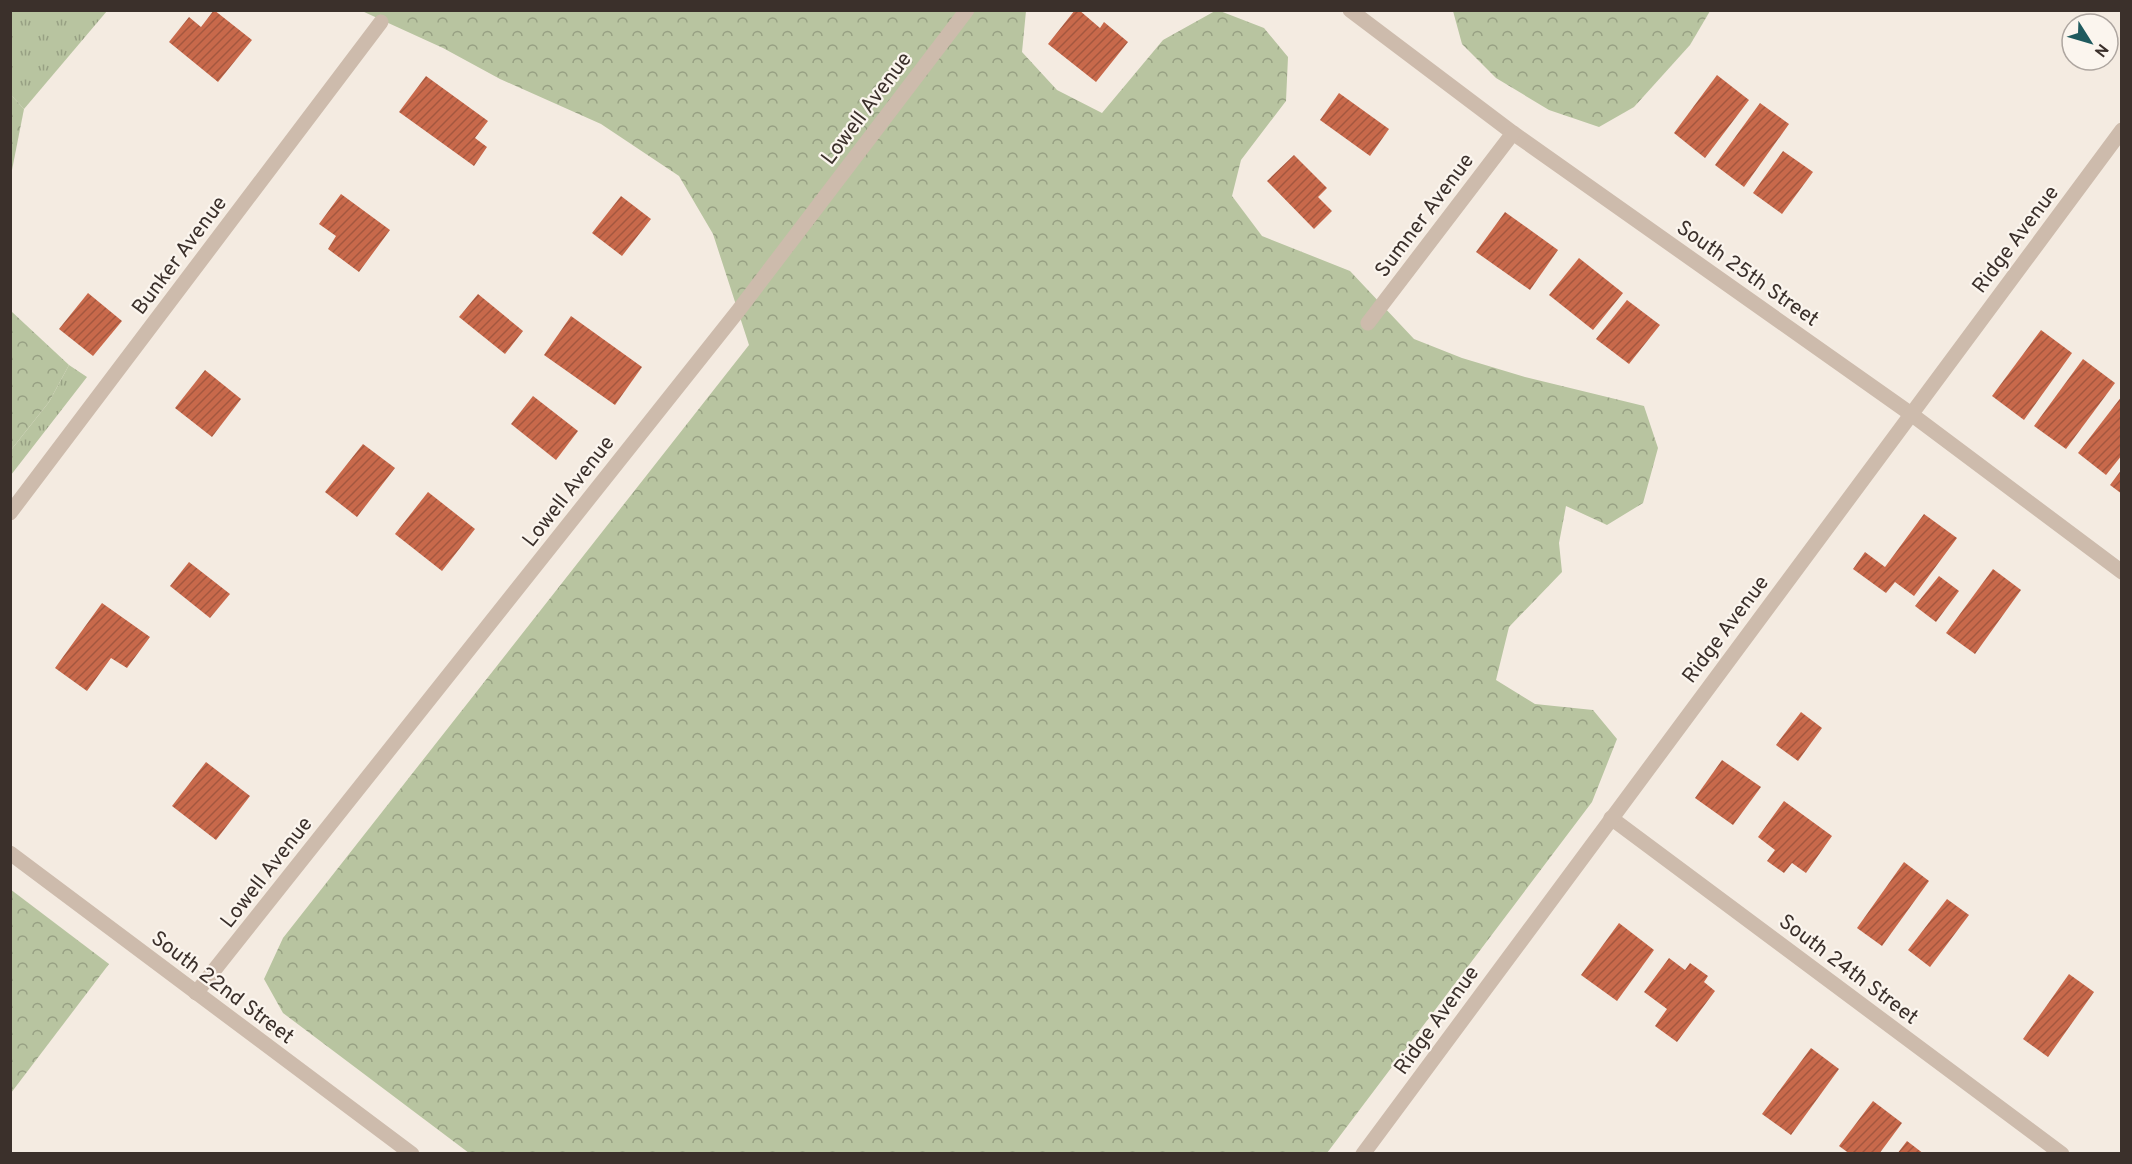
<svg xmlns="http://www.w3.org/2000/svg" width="2132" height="1164" viewBox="0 0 2132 1164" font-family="Overpass,sans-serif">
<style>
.grass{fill:url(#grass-tufts)}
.forest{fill:url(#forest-crowns)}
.building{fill:url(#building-hatch)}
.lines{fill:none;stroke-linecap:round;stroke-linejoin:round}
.minor{stroke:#cdbbac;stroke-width:15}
.labels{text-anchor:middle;stroke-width:4.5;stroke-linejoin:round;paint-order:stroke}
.street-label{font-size:21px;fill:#3b302b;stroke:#fbf5ee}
</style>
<defs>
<pattern id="grass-tufts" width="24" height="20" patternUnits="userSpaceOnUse" patternTransform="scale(1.5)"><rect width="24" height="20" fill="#b8c4a0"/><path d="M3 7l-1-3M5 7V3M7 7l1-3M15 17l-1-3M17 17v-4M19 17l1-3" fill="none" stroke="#97a083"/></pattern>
<pattern id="forest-crowns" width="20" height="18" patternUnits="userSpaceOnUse" patternTransform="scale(1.5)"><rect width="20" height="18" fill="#b8c4a0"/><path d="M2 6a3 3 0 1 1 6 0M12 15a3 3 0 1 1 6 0" fill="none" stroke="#97a083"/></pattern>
<pattern id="building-hatch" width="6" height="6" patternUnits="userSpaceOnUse" patternTransform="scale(1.5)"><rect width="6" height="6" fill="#c8694b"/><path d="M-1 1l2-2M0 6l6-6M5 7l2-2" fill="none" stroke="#a4573f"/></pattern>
</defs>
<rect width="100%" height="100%" fill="#f4ebe1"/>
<g class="grass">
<polygon points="11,10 107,11 24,109 11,95"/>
<polygon points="69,365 87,377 11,475 11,450 49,402"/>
</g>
<g class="forest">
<polygon points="362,11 1026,11 1022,52 1057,90 1102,113 1163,40 1215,11 1220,11 1264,28 1288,57 1286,101 1241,160 1232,196 1262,236 1350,271 1414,339 1462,358 1525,377 1644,406 1658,448 1643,503 1607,525 1566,506 1559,543 1562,572 1509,627 1496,680 1535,704 1593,710 1617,739 1592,802 1327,1153 469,1153 283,1013 264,979 283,938 749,345 713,234 679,176 601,124 500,79 443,48"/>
<polygon points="1453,11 1453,10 1710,11 1690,45 1634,107 1599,127 1549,110 1496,78 1462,44"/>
<polygon points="11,95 24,109 11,175"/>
<polygon points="11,311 69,365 49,402 11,450"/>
<polygon points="10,889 109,964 11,1093 10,1093"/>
</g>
<g class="building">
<polygon points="214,10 252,40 218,82 169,42 189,17 201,27"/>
<polygon points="1075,10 1079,10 1100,28 1104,22 1128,42 1096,82 1048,44"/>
<polygon points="1717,75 1749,100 1705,158 1674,133"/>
<polygon points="426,76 488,121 475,138 487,147 474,166 399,112"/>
<polygon points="1339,93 1389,129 1370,156 1320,120"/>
<polygon points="1760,103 1789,124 1744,187 1715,165"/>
<polygon points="1783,151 1813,172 1782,214 1753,193"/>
<polygon points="1294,155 1327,188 1318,197 1332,211 1314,229 1267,181"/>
<polygon points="341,194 390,230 359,272 328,249 336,236 319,224"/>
<polygon points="621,196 651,219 622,256 592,233"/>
<polygon points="1505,212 1558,250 1530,290 1476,252"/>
<polygon points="1579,258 1623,293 1593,330 1549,295"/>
<polygon points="88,293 122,321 93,356 59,329"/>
<polygon points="478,294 523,331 505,354 459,317"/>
<polygon points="1627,300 1660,325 1629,364 1596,339"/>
<polygon points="571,316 642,367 615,405 544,355"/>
<polygon points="2041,330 2072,353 2024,420 1992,396"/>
<polygon points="2083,359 2115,383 2066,449 2034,426"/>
<polygon points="205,370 241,399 212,437 175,408"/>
<polygon points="533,396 578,431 556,460 511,424"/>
<polygon points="2122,396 2122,455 2106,475 2078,453"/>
<polygon points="363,444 395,468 357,517 325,492"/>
<polygon points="2122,469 2122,494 2110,485"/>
<polygon points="428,492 475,529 442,571 395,534"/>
<polygon points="1924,514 1957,538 1914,596 1895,582 1886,593 1853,569 1865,552 1885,567"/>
<polygon points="189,562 230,594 210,618 170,586"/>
<polygon points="1993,569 2021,590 1975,654 1946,633"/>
<polygon points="1939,576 1959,591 1936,622 1915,606"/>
<polygon points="102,603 150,637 127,668 111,658 87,691 55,668"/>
<polygon points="1801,712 1822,728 1798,761 1776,745"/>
<polygon points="1722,760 1761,787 1733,825 1695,798"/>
<polygon points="206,762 250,796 216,840 172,806"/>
<polygon points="1784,801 1832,836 1806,873 1792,863 1784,873 1767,861 1775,850 1758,837"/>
<polygon points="1904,862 1929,881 1882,946 1857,928"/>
<polygon points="1947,899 1969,915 1930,967 1908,950"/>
<polygon points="1619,923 1654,950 1617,1001 1581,975"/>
<polygon points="1669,958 1685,970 1690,963 1708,976 1704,982 1715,991 1677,1042 1655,1026 1667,1009 1644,992"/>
<polygon points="2069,974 2094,992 2048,1057 2023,1039"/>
<polygon points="1811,1048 1839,1069 1791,1135 1762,1114"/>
<polygon points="1873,1101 1902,1123 1879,1154 1850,1154 1839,1146"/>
<polygon points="1907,1141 1924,1154 1897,1154"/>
</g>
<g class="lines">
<g class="minor">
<polyline points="1350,10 1513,133 1911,414 2122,572"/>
<polyline points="1368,323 1513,133"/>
<polyline points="10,513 381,22"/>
<polyline points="1611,818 2062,1154"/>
<polyline points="10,853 412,1154"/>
<polyline points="196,993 738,311 967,10"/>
<polyline points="1363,1154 2122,130"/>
</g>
</g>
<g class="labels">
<g class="street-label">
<text transform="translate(866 108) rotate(-53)" y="7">Lowell Avenue</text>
<text transform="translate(1424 215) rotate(-53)" y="7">Sumner Avenue</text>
<text transform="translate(2015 239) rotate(-53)" y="7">Ridge Avenue</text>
<text transform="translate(179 255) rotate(-53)" y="7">Bunker Avenue</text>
<text transform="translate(1748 273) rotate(35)" y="7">South 25th Street</text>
<text transform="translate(568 491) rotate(-52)" y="7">Lowell Avenue</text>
<text transform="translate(1725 629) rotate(-53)" y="7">Ridge Avenue</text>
<text transform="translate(266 872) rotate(-52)" y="7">Lowell Avenue</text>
<text transform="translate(1849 969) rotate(37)" y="7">South 24th Street</text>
<text transform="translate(223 987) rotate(37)" y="7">South 22nd Street</text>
<text transform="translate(1436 1020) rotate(-54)" y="7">Ridge Avenue</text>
</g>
</g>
<rect width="2132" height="1164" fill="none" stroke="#3b302b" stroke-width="24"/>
<g transform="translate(2090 42) rotate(127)"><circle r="28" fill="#fbf5ee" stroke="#aea6a0" stroke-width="1.5"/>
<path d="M0-4.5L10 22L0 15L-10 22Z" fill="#1f5a5e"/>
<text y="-9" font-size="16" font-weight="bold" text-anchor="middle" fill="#3b302b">N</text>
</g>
</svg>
